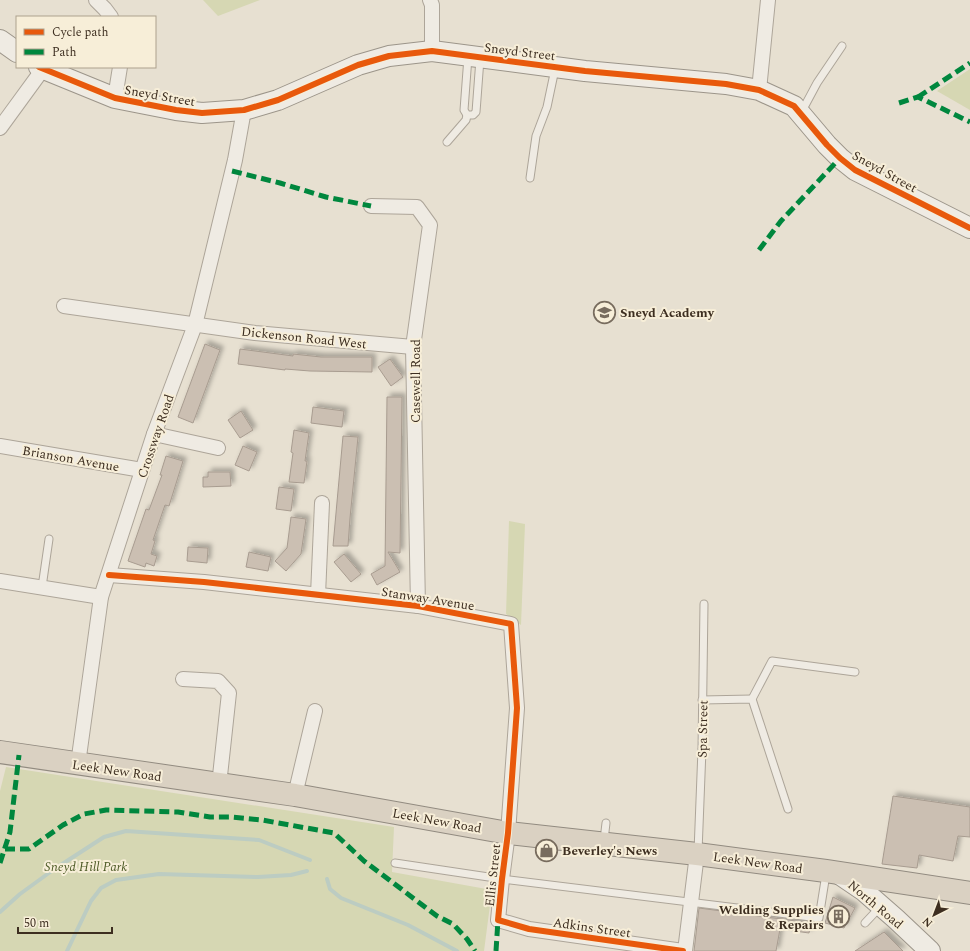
<svg xmlns="http://www.w3.org/2000/svg" width="970" height="951" viewBox="0 0 970 951" font-family="Spectral,serif">
<style>
.green{fill:#d6d7b3}
.lines{fill:none;stroke-linecap:round;stroke-linejoin:round}
.stream{stroke:#bcccc2;stroke-width:4}
.building{fill:#cbbfb2;stroke:#a89c90;filter:url(#shadow)}
.lane-casing{stroke:#ada599;stroke-width:9}
.street-casing{stroke:#ada599;stroke-width:16}
.secondary-casing{stroke:#9c958a;stroke-width:22}
.highway-casing{stroke:#928b80;stroke-width:24}
.lane{stroke:#efebe3;stroke-width:7}
.street{stroke:#efebe3;stroke-width:14}
.secondary{stroke:#efebe3;stroke-width:20}
.highway{stroke:#dad1c2;stroke-width:22}
.quiet{stroke:#00873e;stroke-width:5;stroke-dasharray:10 5;stroke-linecap:butt}
.cycleway-casing{stroke:#f7eed8;stroke-width:8}
.cycleway{stroke:#e8590c;stroke-width:6}
.labels{text-anchor:middle;stroke-width:4;stroke-linejoin:round;paint-order:stroke}
.street-label{font-size:13px;fill:#3d2e20;stroke:#f7eed8}
.poi-label{font-size:13px;font-weight:bold;fill:#3d2e20;stroke:#f7eed8;text-anchor:start}
.park-label{font-size:13px;font-style:italic;fill:#4d5a26;stroke:#f7eed8}
</style>
<defs>
<filter id="shadow"><feDropShadow dx="3.5" dy="-3.5" stdDeviation="2" flood-color="#0004"/></filter>
</defs>
<rect width="100%" height="100%" fill="#e7e0d1"/>
<g class="green">
<polygon points="203,0 260,0 218,16"/>
<polygon points="970,69 970,110 937,91"/>
<polygon points="509,521 525,524 521,625 506,614"/>
<polygon points="6,767 394,827 392,872 492,890 484,951 0,951 0,791"/>
</g>
<g class="lines">
<g class="stream">
<polyline points="327,879 330,889 341,898 408,925 457,951"/>
<polyline points="0,912 20,894 53,870 104,837 126,831 259,840 310,860"/>
<polyline points="67,951 91,901 101,888 116,880 159,874 258,877 291,875 307,871"/>
</g>
</g>
<g class="building">
<polygon points="205,344 220,350 193,423 178,417"/>
<polygon points="240,349 293,356 293,354 321,357 372,357 372,372 310,371 285,369 285,370 238,364"/>
<polygon points="390,359 403,377 391,386 378,367"/>
<polygon points="387,397 402,397 400,553 388,552 400,572 377,585 371,574 385,566"/>
<polygon points="313,407 344,411 342,427 311,423"/>
<polygon points="241,411 253,430 240,438 228,420"/>
<polygon points="294,430 309,433 305,461 307,461 304,483 289,482 293,453 291,452"/>
<polygon points="343,436 358,437 350,518 348,546 333,546"/>
<polygon points="243,446 257,452 249,471 235,465"/>
<polygon points="166,456 183,461 169,506 165,505 153,540 155,541 151,554 157,556 154,566 146,563 145,567 128,561 146,509 149,510 162,475 160,475"/>
<polygon points="208,472 230,472 231,486 203,487 203,477 208,477"/>
<polygon points="279,487 294,489 291,511 276,509"/>
<polygon points="291,517 306,519 301,554 286,571 275,561 287,548"/>
<polygon points="188,547 208,548 207,563 187,561"/>
<polygon points="249,552 271,557 268,571 246,567"/>
<polygon points="344,554 361,574 351,582 334,562"/>
<polygon points="893,796 970,807 970,837 958,836 953,861 919,855 917,868 882,864"/>
<polygon points="833,897 855,908 844,928 825,923"/>
<polygon points="699,908 811,923 809,933 780,929 776,951 694,951"/>
<polygon points="884,932 903,951 855,951"/>
</g>
<g class="lines">
<defs>
<g id="lane">
<polyline points="468,57 464,110 467,115 473,115 476,112 480,59"/>
<polyline points="802,111 817,83 842,46"/>
<polyline points="447,142 466,120 467,115"/>
<polyline points="530,178 536,136 547,107 555,69"/>
<polyline points="42,587 49,539"/>
<polyline points="752,699 772,661 855,672"/>
<polyline points="702,700 752,699 788,809"/>
<polyline points="604,840 606,823"/>
<polyline points="698,852 702,749 704,604"/>
<polyline points="395,863 502,879 819,918 826,874"/>
<polyline points="865,923 881,906"/>
</g>
<g id="street">
<polyline points="96,0 105,9 111,17"/>
<polyline points="430,0 432,5 432,51"/>
<polyline points="759,90 768,0"/>
<polyline points="115,98 120,67"/>
<polyline points="0,128 43,69"/>
<polyline points="371,206 417,207 430,225 413,347 418,606"/>
<polyline points="64,306 255,333 413,347"/>
<polyline points="154,434 218,448"/>
<polyline points="0,446 142,470"/>
<polyline points="109,575 204,582 418,606 511,624 517,708 508,833 502,879 498,920 529,929 683,951"/>
<polyline points="0,581 101,597"/>
<polyline points="318,595 322,503"/>
<polyline points="183,679 218,681 229,693 219,785"/>
<polyline points="78,764 101,597 154,434 195,325 235,160 244,110"/>
<polyline points="295,795 315,711"/>
<polyline points="685,951 697,854"/>
</g>
<g id="secondary">
<polyline points="0,40 17,52"/>
<polyline points="39,67 115,98 176,110 202,113 244,110 278,100 358,65 389,56 432,51 585,71 726,84 759,90 794,106 827,145 840,158 855,170 970,228"/>
<polyline points="839,874 864,891 896,919 930,951"/>
</g>
<polyline id="highway" points="0,752 295,795 508,833 697,854 826,871 970,893"/>
</defs>
<use href="#lane" class="lane-casing"/>
<use href="#street" class="street-casing"/>
<use href="#secondary" class="secondary-casing"/>
<use href="#highway" class="highway-casing"/>
<use href="#lane" class="lane"/>
<use href="#street" class="street"/>
<use href="#secondary" class="secondary"/>
<use href="#highway" class="highway"/>
<g class="quiet">
<polyline points="918,97 970,63"/>
<polyline points="899,103 918,97 970,122"/>
<polyline points="232,171 280,183 326,197 371,206"/>
<polyline points="759,250 781,221 840,158"/>
<polyline points="5,849 29,849 63,825 84,814 106,810 178,812 210,817 230,817 262,820 334,833 364,861 437,916 453,924 467,939 475,951"/>
<polyline points="0,863 10,832 19,755"/>
<polyline points="496,951 498,920"/>
</g>
<defs>
<g id="cycleway">
<polyline points="39,67 115,98 176,110 202,113 244,110 278,100 358,65 389,56 432,51 585,71 726,84 759,90 794,106 827,145 840,158 855,170 970,228"/>
<polyline points="109,575 204,582 418,606 511,624 517,708 508,833 502,879 498,920 529,929 683,951"/>
</g>
</defs>
<use href="#cycleway" class="cycleway-casing"/>
<use href="#cycleway" class="cycleway"/>
</g>
<defs>
<symbol id="school-ring" viewBox="-11 -11 22 22"><circle r="9.5" fill="#f7eed8" stroke="#786c5e" stroke-width="1.5"/><path d="M0-5L7-2L0 1L-7-2ZM-4 1L0 2.5L4 1V4Q0 6-4 4Z" fill="#786c5e"/></symbol>
<symbol id="shop-ring" viewBox="-11 -11 22 22"><circle r="9.5" fill="#f7eed8" stroke="#786c5e" stroke-width="1.5"/><path d="M-5-2.5h2.3a2.7 3.5 0 0 1 5.4 0H5L5.5 6h-11ZM-1.5-2.5h3a1.5 2.3 0 0 0-3 0Z" fill="#786c5e"/></symbol>
<symbol id="building-ring" viewBox="-11 -11 22 22"><circle r="9.5" fill="#f7eed8" stroke="#786c5e" stroke-width="1.5"/><path d="M-4-6H4V6H1V3H-1V6H-4ZM-2.5-4.3h1.7v1.8h-1.7ZM.8-4.3h1.7v1.8H.8ZM-2.5-1h1.7V.8h-1.7ZM.8-1h1.7V.8H.8Z" fill="#786c5e"/></symbol>
</defs>
<g fill-rule="evenodd">
<use href="#school-ring" x="592" y="300" width="25" height="25"/>
<use href="#shop-ring" x="534" y="838" width="25" height="25"/>
<use href="#building-ring" x="826" y="904" width="25" height="25"/>
</g>
<g class="labels">
<g class="street-label">
<text transform="translate(520 51) rotate(7)" y="5">Sneyd Street</text>
<text transform="translate(160 95) rotate(10)" y="5">Sneyd Street</text>
<text transform="translate(885 171) rotate(29)" y="5">Sneyd Street</text>
<text transform="translate(304 337) rotate(6)" y="5">Dickenson Road West</text>
<text transform="translate(415 381) rotate(-90)" y="5">Casewell Road</text>
<text transform="translate(155 436) rotate(-71)" y="5">Crossway Road</text>
<text transform="translate(71 458) rotate(10)" y="5">Brianson Avenue</text>
<text transform="translate(428 598) rotate(9)" y="5">Stanway Avenue</text>
<text transform="translate(702 729) rotate(-89)" y="5">Spa Street</text>
<text transform="translate(117 770) rotate(8)" y="5">Leek New Road</text>
<text transform="translate(437 820) rotate(10)" y="5">Leek New Road</text>
<text transform="translate(758 862) rotate(8)" y="5">Leek New Road</text>
<text transform="translate(492 875) rotate(-84)" y="5">Ellis Street</text>
<text transform="translate(876 904) rotate(40)" y="5">North Road</text>
<text transform="translate(592 927) rotate(8)" y="5">Adkins Street</text>
</g>
<g class="poi-label">
<text x="620" y="317">Sneyd Academy</text>
<text x="562" y="855">Beverley's News</text>
<text x="824" y="914" text-anchor="end">Welding Supplies<tspan x="824" dy="15">&amp; Repairs</tspan></text>
</g>
<g class="park-label">
<text x="86" y="871">Sneyd Hill Park</text>
</g>
</g>
<rect x="16" y="16" width="140" height="52" fill="#f7eed8" stroke="#ada18e"/>
<rect x="24" y="29" width="20" height="6" fill="#e8590c" stroke="#ada18e"/>
<text x="52" y="36" font-size="12" fill="#3d2e20">Cycle path</text>
<rect x="24" y="49" width="20" height="6" fill="#00873e" stroke="#ada18e"/>
<text x="52" y="56" font-size="12" fill="#3d2e20">Path</text>
<g transform="translate(934 915) rotate(222)" stroke="#f7eed8" stroke-width="3" paint-order="stroke">
<path d="M0-3L7 15L0 10L-7 15Z" fill="#3d2e20"/>
<text y="-6" font-size="11" font-weight="bold" text-anchor="middle" fill="#3d2e20">N</text>
</g>
<path d="M18 927v6h94v-6" fill="none" stroke="#3d2e20" stroke-width="2"/>
<text x="24" y="927" font-size="12" fill="#3d2e20" stroke="#f7eed8" stroke-width="3" paint-order="stroke">50 m</text>
</svg>
